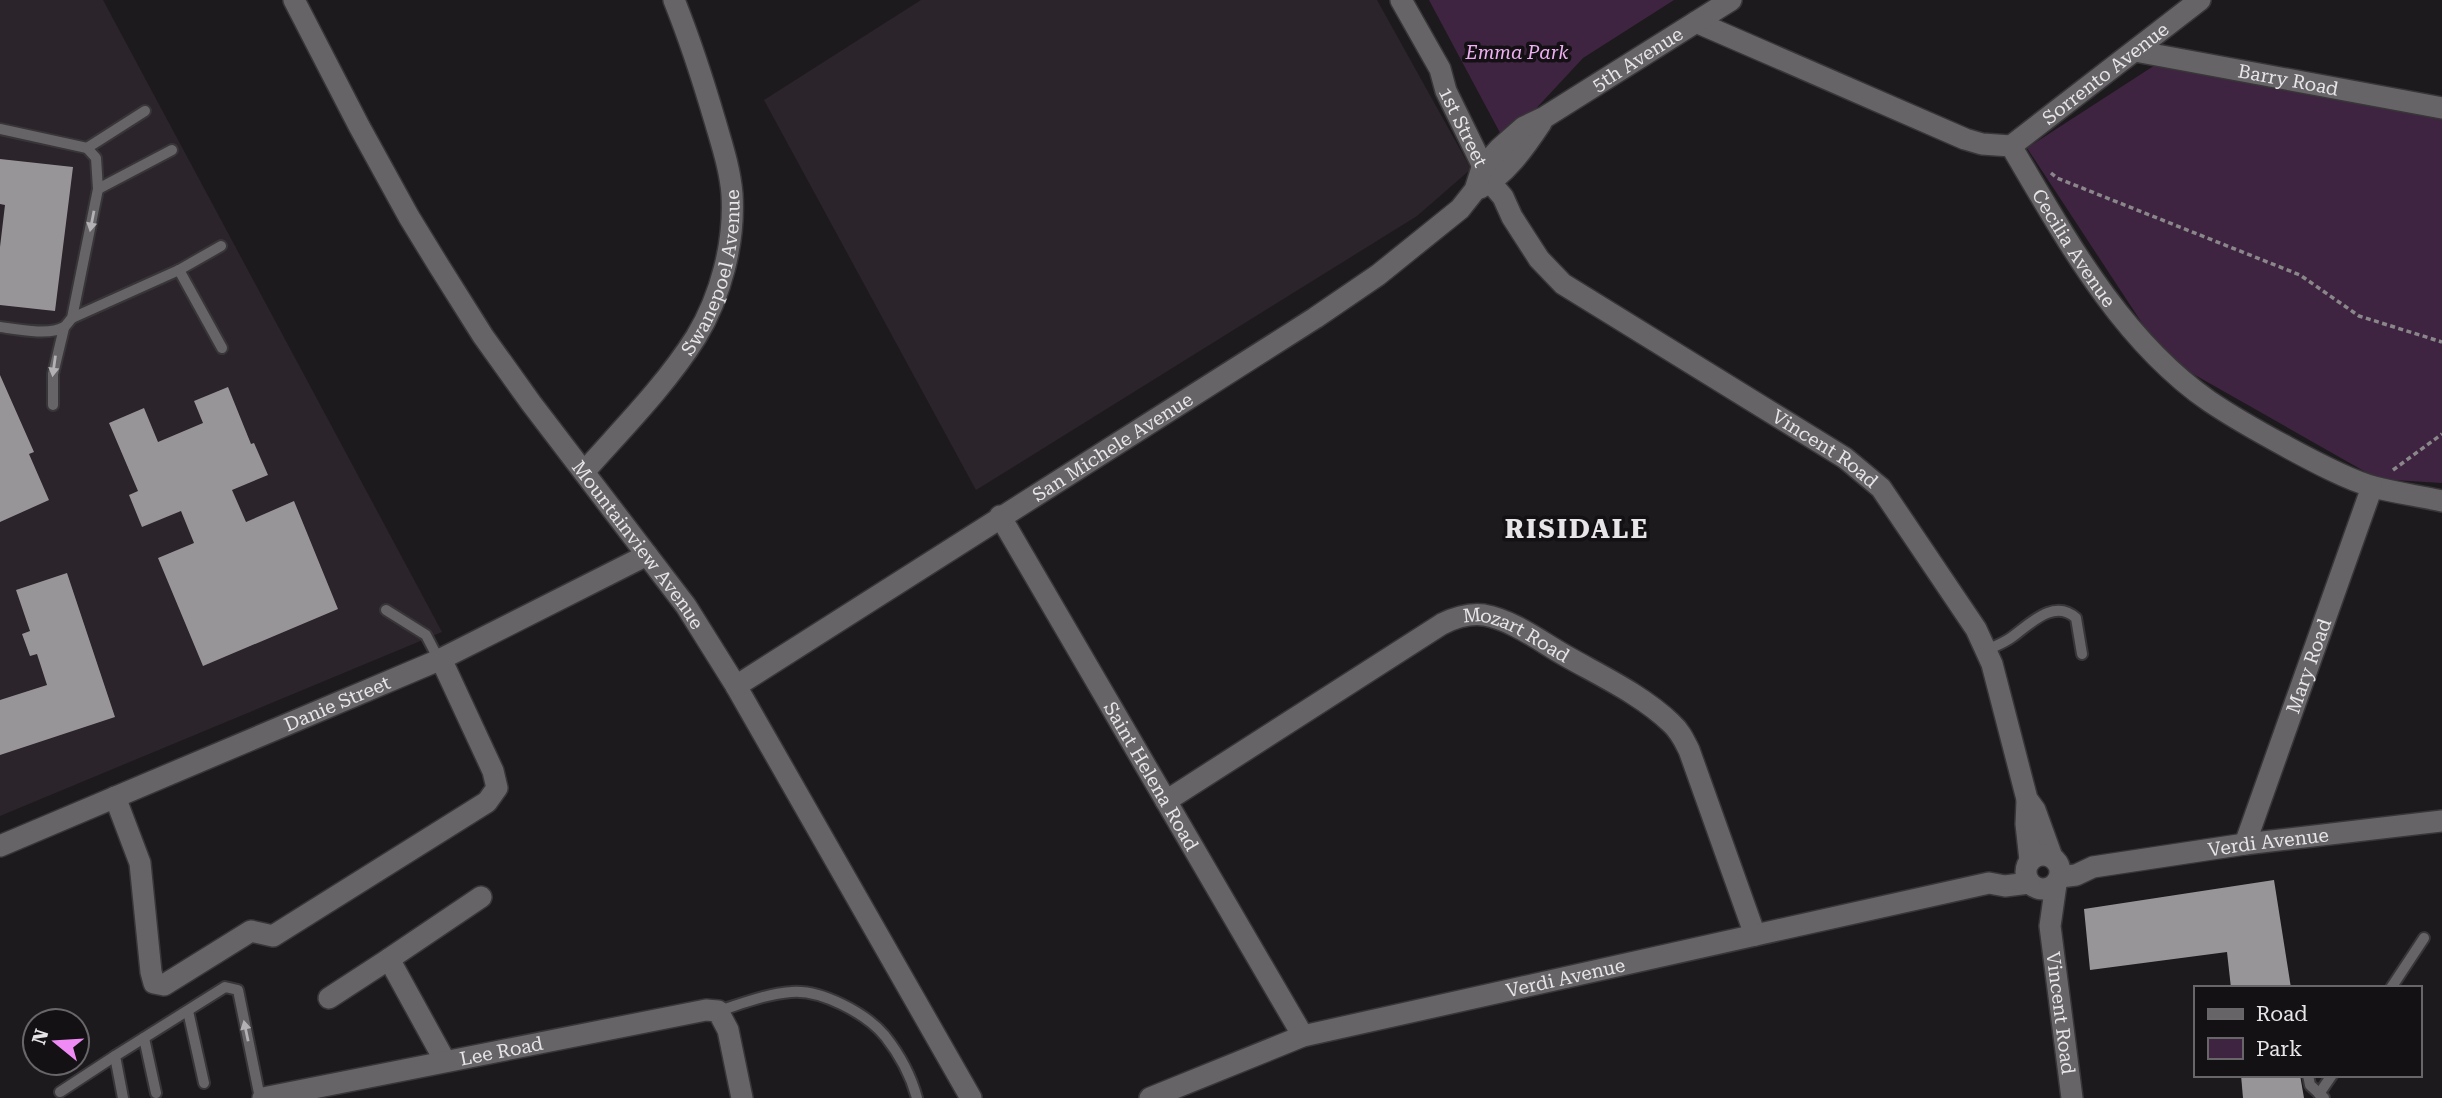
<svg xmlns="http://www.w3.org/2000/svg" width="2442" height="1098" viewBox="0 0 2442 1098" font-family="'Roboto Serif',serif">
<style>
.built{fill:#2b242b}
.green{fill:#3f2441}
.building{fill:#989598}
.lines{fill:none;stroke-linecap:round;stroke-linejoin:round}
.service-casing{stroke:#383638;stroke-width:14}
.minor-casing{stroke:#383638;stroke-width:24}
.path{stroke:#8a878a;stroke-width:3.5;stroke-dasharray:5 3.5;stroke-linecap:butt}
.service{stroke:#676467;stroke-width:10}
.minor{stroke:#676467;stroke-width:21}
.oneway{fill:#b4b1b4}
.labels{text-anchor:middle;stroke-width:7;stroke-linejoin:round;paint-order:stroke}
.park-label{font-size:19px;font-style:italic;fill:#f0aff3;stroke:#131113}
.street-label{font-size:19px;fill:#e7e5e7;stroke:#131113}
.district-label{font-size:26px;font-weight:bold;letter-spacing:2px;fill:#e7e5e7;stroke:#131113}
</style>
<rect width="100%" height="100%" fill="#1d1a1d"/>
<g class="built">
<polygon points="0,0 103,0 442,632 0,816"/>
<polygon points="921,0 1377,0 1471,169 1417,216 976,490 764,100"/>
</g>
<g class="green">
<polygon points="1429,0 1674,0 1583,58 1505,142"/>
<polygon points="2166,58 2442,102 2442,483 2378,479 2165,358 2027,148"/>
</g>
<g class="building">
<polygon points="0,159 73,167 55,311 0,305 0,247 5,205 0,204"/>
<polygon points="0,375 34,452 29,454 49,500 0,522"/>
<polygon points="228,387 251,444 254,443 268,475 232,490 246,522 294,501 338,609 203,666 158,558 194,543 181,511 142,527 129,495 138,491 109,423 144,408 158,442 203,423 194,401"/>
<polygon points="67,573 115,717 0,755 0,700 47,685 37,654 30,656 22,634 30,631 16,590"/>
<polygon points="2274,880 2291,988 2231,988 2227,952 2090,970 2084,909"/>
<polygon points="2241,1075 2300,1075 2304,1098 2243,1098"/>
</g>
<g class="lines">
<defs>
<g id="service">
<path d="M0 129 87 148 96 158 98 189 72 318C69 321 67 325 64 327 50 336 15 329 0 327"/>
<polyline points="87,148 145,111"/>
<polyline points="98,189 172,150"/>
<polyline points="179,270 222,348"/>
<polyline points="72,318 179,270 221,246"/>
<polyline points="53,405 53,374 64,328"/>
<polyline points="386,610 426,635 439,660"/>
<path d="M1987 650C1995 646 2004 643 2012 637 2030 624 2054 598 2076 618L2082 654"/>
<polyline points="2391,988 2424,938"/>
<polyline points="188,1011 204,1083"/>
<path d="M718 1011C741 1004 766 994 791 992 820 989 866 1013 885 1036 900 1055 911 1076 917 1098"/>
<polyline points="144,1038 156,1093"/>
<polyline points="2308,1075 2310,1085 2324,1098"/>
<polyline points="60,1092 115,1056"/>
<polyline points="2319,1094 2332,1075"/>
<polyline points="123,1098 115,1056 225,987 238,990 260,1098"/>
</g>
<g id="minor">
<path id="s1" d="M294 0 359 126 409 217 439 266 483 336 531 403 686 606 736 686 971 1098"/>
<path id="s2" d="M1401 0 1440 69 1446 91 1491 183 1503 197 1512 217 1539 259 1563 284 1845 458 1881 488 1976 629 1992 664 2027 799 2035 810 2052 857"/>
<path id="s3" d="M1696 22 1965 139 1982 144 2011 146C2065 237 2120 339 2209 401 2234 418 2261 433 2287 447 2311 460 2348 480 2374 487 2396 493 2420 496 2442 501"/>
<path id="s4" d="M2135 51 2442 108"/>
<path id="s5" d="M2011 146 2200 0"/>
<path d="M1480 188C1505 176 1525 147 1541 123"/>
<path id="s6" d="M584 472C622 429 665 386 696 337 721 296 735 242 732 194 730 169 722 145 715 121 703 80 690 40 674 0"/>
<path id="s7" d="M1000 516 1303 1036"/>
<path id="s8" d="M736 686 1315 318 1378 275 1460 209 1475 190 1482 168 1499 149 1524 127 1545 117 1731 0"/>
<polyline points="115,797 140,863 151,972 154,983 164,985 251,931 273,936 487,802 497,788 493,771 441,659"/>
<path id="s9" d="M1166 801 1442 624C1454 618 1469 613 1484 615 1513 620 1541 642 1566 656 1601 676 1642 695 1671 723 1680 731 1684 740 1689 750L1755 935"/>
<polyline points="2027,801 2026,824 2030,860"/>
<path id="s10" d="M2245 844 2372 487"/>
<path id="s11" d="M0 846 439 660 647 555"/>
<circle cx="2043" cy="872" r="17"/>
<path id="s12" d="M2060 877 2076 875 2093 867 2245 844 2442 821"/>
<path id="s13" d="M2056 884 2050 926 2072 1098"/>
<polyline points="329,998 389,959"/>
<polyline points="445,1061 389,959 481,897"/>
<path id="s14" d="M263 1098 706 1010 718 1011 728 1030 742 1098"/>
<path id="s15" d="M1150 1098 1303 1036 1989 883 2005 886 2029 883"/>
</g>
</defs>
<use href="#service" class="service-casing"/>
<use href="#minor" class="minor-casing"/>
<g class="path">
<polyline points="2051,173 2057,178 2300,275 2359,316 2442,342"/>
<polyline points="2393,470 2442,434"/>
</g>
<use href="#service" class="service"/>
<use href="#minor" class="minor"/>
</g>
<defs><path id="oneway-solid" d="M-6-.8H1V-3.2L6.5 0L1 3.2V.8H-6Z" transform="scale(1.75)"/></defs>
<g class="oneway">
<use href="#oneway-solid" transform="translate(92 221) rotate(101)"/>
<use href="#oneway-solid" transform="translate(54 366) rotate(98)"/>
<use href="#oneway-solid" transform="translate(246 1031) rotate(-102)"/>
</g>
<g class="labels">
<g class="park-label">
<text x="1517" y="59">Emma Park</text>
</g>
<g class="street-label">
<text dy="7" stroke="none"><textPath href="#s8" startOffset="1106">5th Avenue</textPath></text>
<text dy="7" stroke="none"><textPath href="#s5" startOffset="119">Sorrento Avenue</textPath></text>
<text dy="7" stroke="none"><textPath href="#s4" startOffset="156">Barry Road</textPath></text>
<text dy="7" stroke="none"><textPath href="#s2" startOffset="142">1st Street</textPath></text>
<text dy="7" stroke="none"><textPath href="#s3" startOffset="460">Cecilia Avenue</textPath></text>
<text dy="7" stroke="none"><textPath href="#s6" startOffset="243">Swanepoel Avenue</textPath></text>
<text dy="7" stroke="none"><textPath href="#s8" startOffset="446">San Michele Avenue</textPath></text>
<text dy="7" stroke="none"><textPath href="#s2" startOffset="639">Vincent Road</textPath></text>
<text dy="7" stroke="none"><textPath href="#s1" startOffset="646">Mountainview Avenue</textPath></text>
<text dy="7" stroke="none"><textPath href="#s9" startOffset="408">Mozart Road</textPath></text>
<text dy="7" stroke="none"><textPath href="#s10" startOffset="189">Mary Road</textPath></text>
<text dy="7" stroke="none"><textPath href="#s11" startOffset="366">Danie Street</textPath></text>
<text dy="7" stroke="none"><textPath href="#s7" startOffset="301">Saint Helena Road</textPath></text>
<text dy="7" stroke="none"><textPath href="#s12" startOffset="212">Verdi Avenue</textPath></text>
<text dy="7" stroke="none"><textPath href="#s15" startOffset="434">Verdi Avenue</textPath></text>
<text dy="7" stroke="none"><textPath href="#s13" startOffset="130">Vincent Road</textPath></text>
<text dy="7" stroke="none"><textPath href="#s14" startOffset="243">Lee Road</textPath></text>
</g>
<g class="district-label">
<text x="1577" y="538">RISIDALE</text>
</g>
</g>
<rect x="2194" y="986" width="228" height="91" fill="#131113" stroke="#686668" stroke-width="2"/>
<rect x="2208" y="1009" width="35" height="10" fill="#676467" stroke="#686668" stroke-width="2"/>
<text x="2256" y="1021" font-size="21" fill="#e7e5e7">Road</text>
<rect x="2208" y="1038" width="35" height="21" fill="#3f2441" stroke="#686668" stroke-width="2"/>
<text x="2256" y="1056" font-size="21" fill="#e7e5e7">Park</text>
<g transform="translate(56 1042) rotate(288)"><circle r="33" fill="#131113" stroke="#686668" stroke-width="2"/>
<path d="M0-5L12 26L0 18L-12 26Z" fill="#f08bf6"/>
<text y="-10" font-size="19" font-weight="bold" text-anchor="middle" fill="#e7e5e7">N</text>
</g>
</svg>
